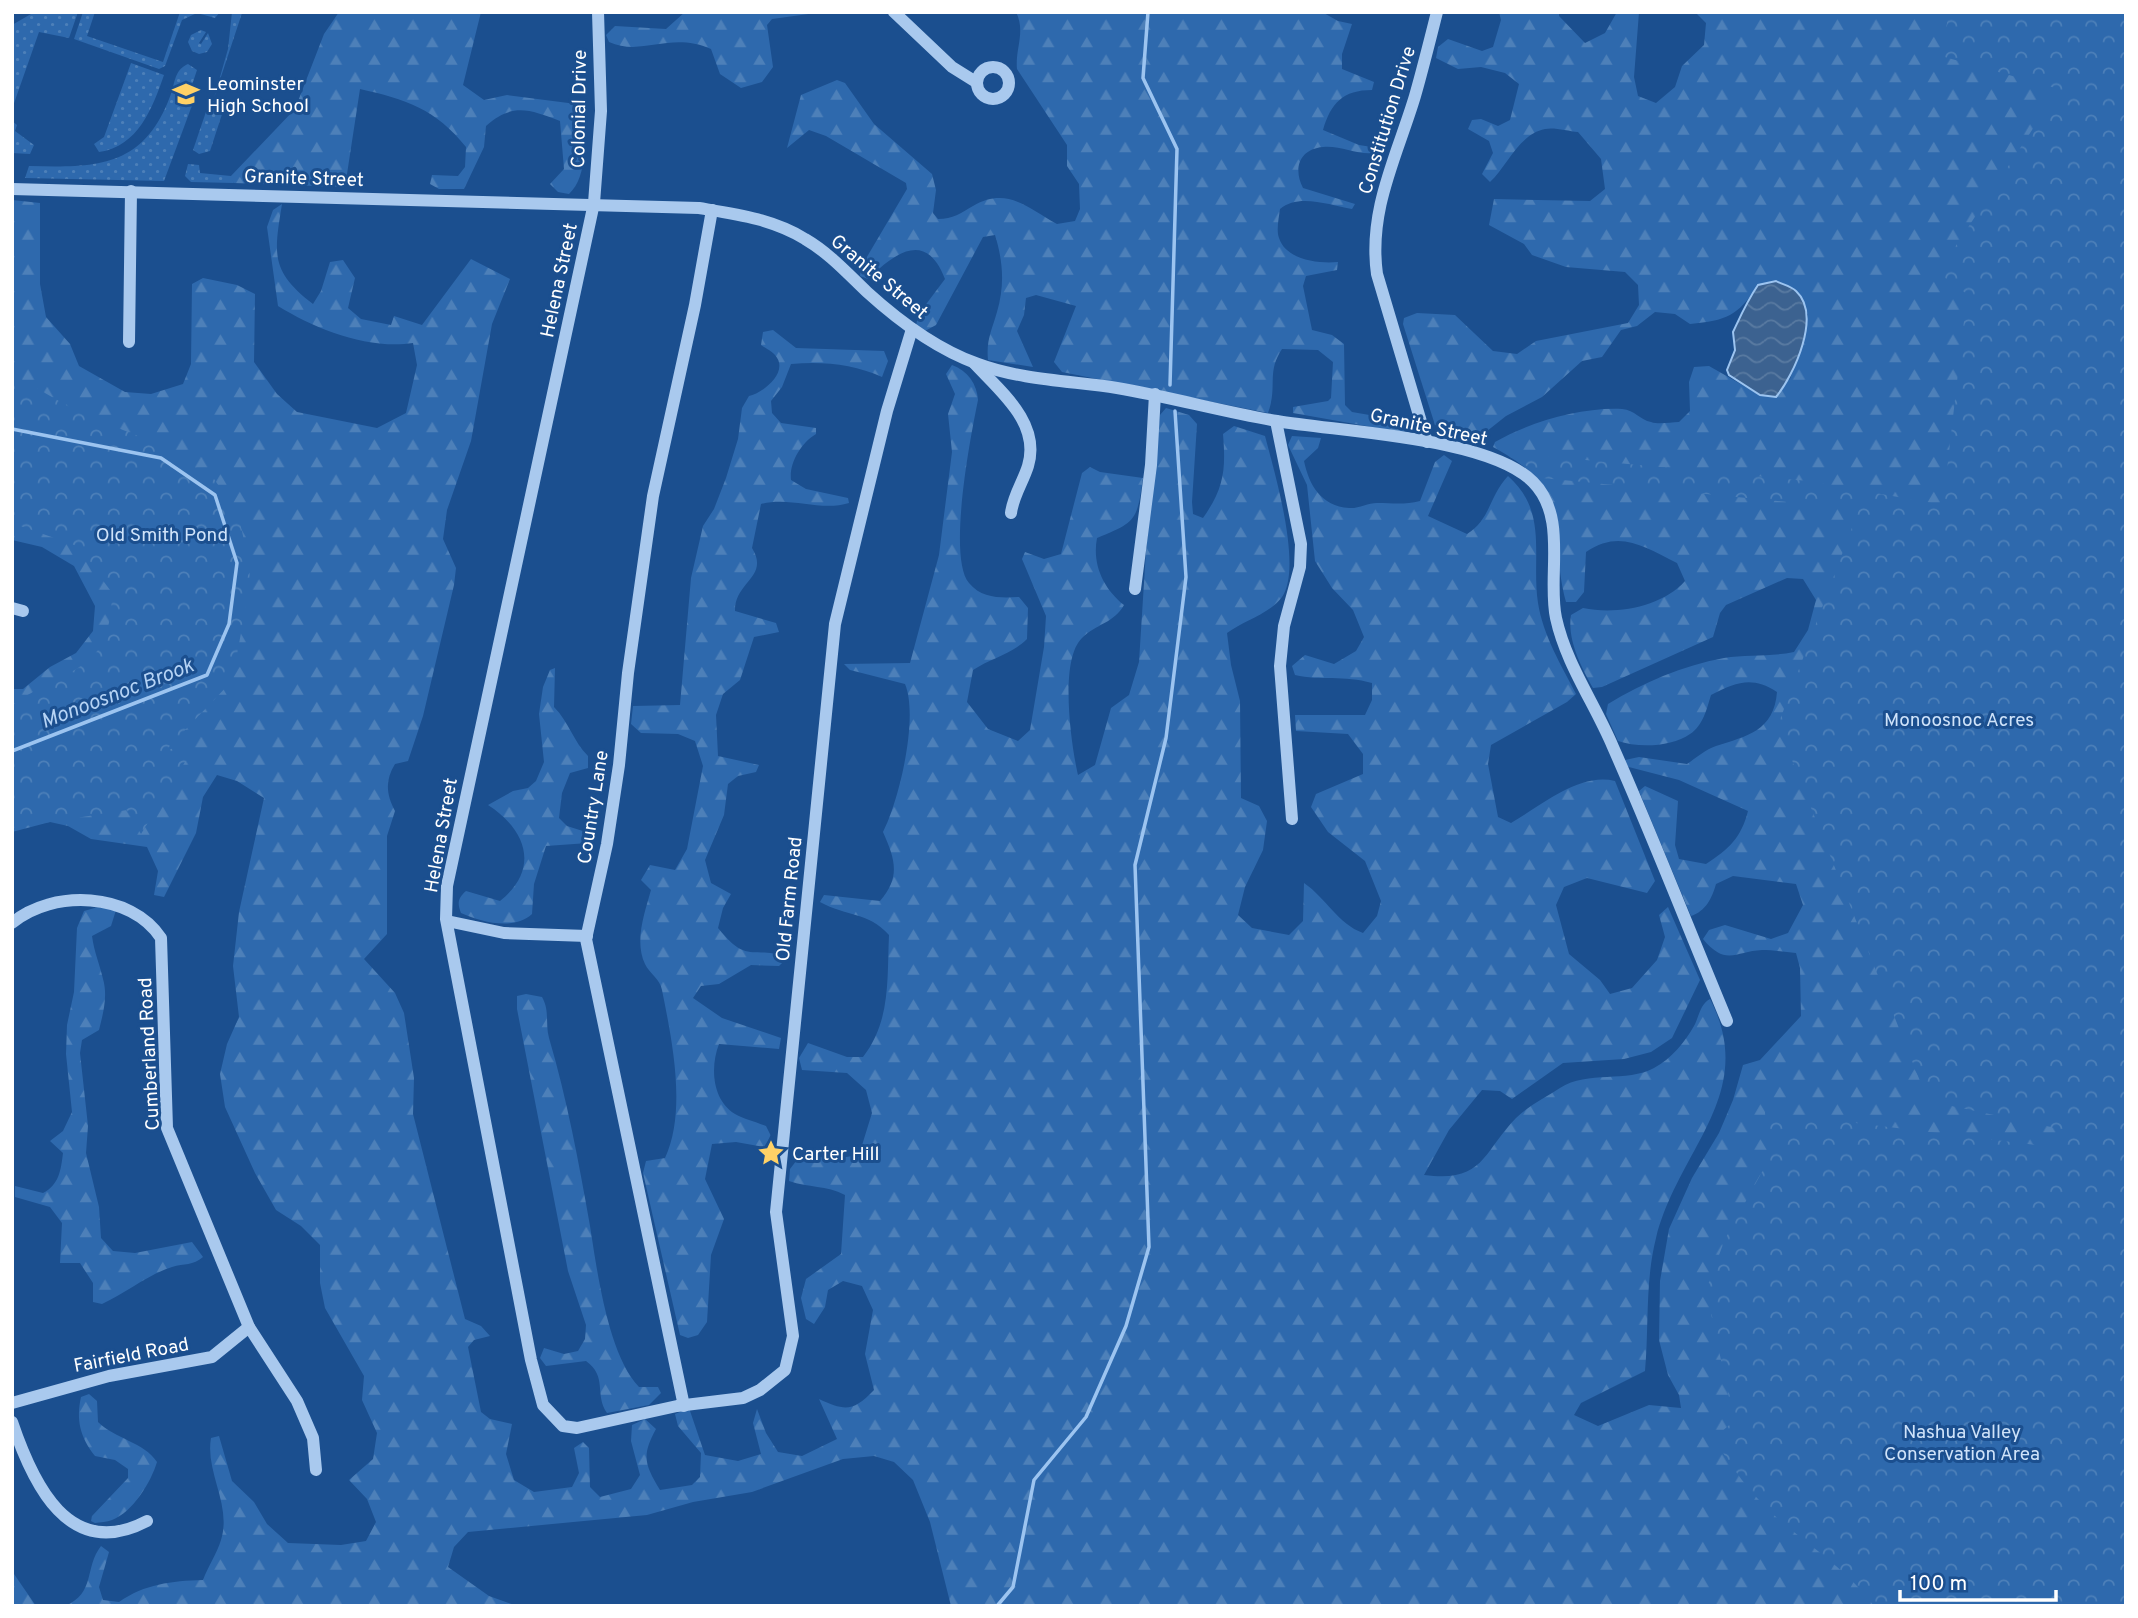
<svg xmlns="http://www.w3.org/2000/svg" width="2138" height="1618" viewBox="0 0 2138 1618" font-family="Overpass,sans-serif">
<style>
.grass{fill:url(#grass-dots)}
.forest{fill:url(#forest-firs)}
.park{fill:url(#park-crowns)}
.water{fill:url(#water-waves);stroke:#9cc4f0;stroke-width:2}
.lines{fill:none;stroke-linecap:round;stroke-linejoin:round}
.stream{stroke:#9cc4f0;stroke-width:3.5}
.minor{stroke:#a9c9ee;stroke-width:12}
.labels{text-anchor:middle;stroke-width:6;stroke-linejoin:round;paint-order:stroke}
.poi-label{font-size:19px;fill:#fff;stroke:#1b4f8f;text-anchor:start}
.street-label{font-size:19px;fill:#fff;stroke:#1b4f8f}
.park-label{font-size:19px;fill:#cfe3fa;stroke:#1b4f8f}
.water-label{font-size:21px;font-style:italic;fill:#b5d3f5;stroke:#1b4f8f}
</style>
<defs>
<pattern id="grass-dots" width="8" height="8" patternUnits="userSpaceOnUse" patternTransform="scale(1.75)"><rect width="8" height="8" fill="#2e69ad"/><path d="M2 2h.1M6 6h.1" fill="none" stroke="#4d80b9" stroke-width="1.8" stroke-linecap="round"/></pattern>
<pattern id="forest-firs" width="22" height="20" patternUnits="userSpaceOnUse" patternTransform="scale(1.75)"><rect width="22" height="20" fill="#2e69ad"/><path d="M5 1l3.5 6h-7zM16 11l3.5 6h-7z" fill="#4d80b9"/></pattern>
<pattern id="park-crowns" width="20" height="18" patternUnits="userSpaceOnUse" patternTransform="scale(1.75)"><rect width="20" height="18" fill="#2e69ad"/><path d="M2 6a3 3 0 1 1 6 0M12 15a3 3 0 1 1 6 0" fill="none" stroke="#4d80b9"/></pattern>
<pattern id="water-waves" width="16" height="10" patternUnits="userSpaceOnUse" patternTransform="scale(1.75)"><rect width="16" height="10" fill="#3c6290"/><path d="M0 5q4-4 8 0t8 0" fill="none" stroke="#597aa1"/></pattern>
</defs>
<rect width="100%" height="100%" fill="#1b4f8f"/>
<g class="grass">
<polygon points="78,12 69,38 39,32 12,109 12,25 31,14"/>
<polygon points="83,12 95,12 87,36 163,62 180,12 220,12 215,18 197,13 182,20 165,66 159,69 74,39"/>
<polygon points="232,12 242,13 214,98 228,49"/>
<polygon points="201,30 206,32 199,43 201,44 208,33 212,44 207,52 199,54 192,51 188,42 191,35"/>
<path d="M131 63 164 75C153 107 138 147 99 152L94 144 104 137Z"/>
<path d="M188 64 197 70 189 94 194 100 164 181 25 178 29 166C99 168 146 167 172 91 175 80 176 69 188 64Z"/>
<polygon points="210,100 225,105 210,151 199,154 193,150"/>
<polygon points="12,121 17,125 15,131 34,145 30,154 12,153"/>
<polygon points="188,164 199,165 200,173 231,176 234,183 191,182 185,176"/>
</g>
<g class="forest">
<path d="M339 12H481L463 85 484 100 507 95 576 104 586 109C584 135 589 176 569 194L558 192 550 184 564 169 560 121C530 110 513 102 486 126L484 147 464 189H439L430 184 432 175 458 176 465 167 466 147C436 109 405 99 360 89L345 187 234 183 230 177 295 109 324 34Z"/>
<path d="M685 12H823L772 19 767 25 773 67 762 82 741 88 720 74 711 49C670 31 642 57 609 42L606 35 615 26 666 29Z"/>
<path d="M1016 12H1322L1338 21 1352 24 1342 54V69L1374 82 1372 90C1343 90 1331 103 1323 130L1359 145 1378 148 1379 152C1360 157 1342 145 1323 147 1299 149 1293 169 1303 188L1355 204 1352 209C1330 205 1298 193 1280 209 1279 217 1276 230 1279 238 1286 260 1319 264 1338 262L1337 270 1306 276 1303 286 1312 330 1332 335 1344 344 1345 405 1352 412 1410 422 1409 430 1400 432 1293 413V407L1328 401 1331 398 1333 362 1318 350 1282 349C1266 373 1278 386 1268 413L1062 372 1054 362 1076 306 1036 295 1026 298 1024 315 1017 331 1033 367 988 360C986 340 992 330 997 312 1005 285 1003 261 995 235L983 237 936 325 925 331 916 326 918 315 945 279C926 230 896 252 868 279L860 276 861 267 907 189 906 183 826 136 809 130 787 148 801 95 837 80 845 83 874 124 932 174 936 190 933 213 938 219C953 219 961 213 973 206 1007 186 1028 208 1057 224L1075 221 1080 209 1079 184 1067 166V145L1017 69C1015 48 1026 32 1016 12Z"/>
<path d="M1499 12H1559V16L1585 43 1605 33 1617 12H1639L1634 77 1638 96 1656 103 1675 87 1682 66 1704 45 1706 23 1695 12H2126V1606H951L930 1522 913 1480 894 1462 874 1456 843 1459 752 1492 693 1502 647 1515 468 1532 454 1547 448 1567 489 1596 517 1606H65C96 1593 84 1568 101 1546L109 1552 99 1587 103 1600 119 1602C145 1584 171 1581 203 1580 208 1567 217 1553 221 1540 232 1505 205 1472 211 1438L219 1436 232 1481 254 1502 267 1524 288 1543 341 1545 366 1541 376 1522 367 1499 349 1480 373 1459 377 1433 362 1400 364 1376 325 1308 320 1283V1245L301 1226 276 1210 255 1173 225 1107 220 1074 227 1044 239 1017 233 966 239 912 264 798 237 781 217 775 203 797 196 833 164 897 154 895 158 871 147 847 91 839 68 826 50 822 12 832V689H23L50 667 76 653 93 631 95 606 74 566 42 547 12 540V200L40 203V284L46 317 70 344 79 366 125 392 151 394 183 384 191 364 192 284 203 278 237 285 255 294 254 362 277 394 297 412 377 428 406 413 417 365 413 343C369 350 315 329 278 306L267 227 273 210 282 204C274 254 270 271 313 304L321 291 330 262 343 260 355 278 348 308 361 319 391 325 394 316 422 325 471 259 510 279 492 324 471 441 447 510 443 539 456 568 454 585 423 716 408 761 395 764C385 780 386 794 395 811L387 836V934L364 959 395 993 404 1013 414 1078 413 1114 465 1319 481 1326 490 1336 474 1340 468 1347 481 1412 490 1419 512 1424 506 1454 514 1480 534 1492 572 1487 579 1473 574 1448 583 1442 589 1448 590 1487 600 1497 631 1489 640 1475 631 1441 632 1425 645 1419 656 1429C641 1456 645 1465 660 1490L692 1485 700 1477 701 1453 678 1426 675 1414 689 1408 705 1455 738 1461 761 1454 753 1423 757 1409 766 1433 778 1452 802 1456 837 1439 819 1399C845 1411 853 1412 874 1390L865 1354 873 1310 862 1286 843 1281 828 1290 825 1307 814 1324 806 1319 801 1298 806 1279 841 1254 845 1195C826 1185 809 1188 789 1181L790 1169 800 1156 840 1158 859 1155 872 1113 866 1090 847 1073 802 1070 799 1058 808 1043 847 1057H863C891 1021 887 979 889 935 867 911 847 917 820 902L824 895 880 901C901 877 895 859 883 832 899 801 919 717 905 684L850 670 844 664 910 663 939 555 952 452 948 414 955 394 946 374 952 365C968 371 977 384 978 400 971 434 947 557 969 583 982 599 1002 598 1019 597L1028 608 1027 639C1012 654 991 658 973 670L967 702 988 729 1018 741 1030 730 1044 647 1046 616 1022 559 1025 552 1044 559 1061 554 1082 473 1090 467 1100 472 1143 478C1137 521 1136 522 1097 538 1092 564 1103 588 1124 605 1114 623 1096 624 1082 638 1059 660 1071 745 1078 775L1095 765 1111 708 1129 695 1139 662 1146 551 1160 415 1166 408 1189 415 1197 424 1192 502 1193 514 1203 518C1224 488 1226 470 1223 434L1234 426 1265 436C1274 471 1303 567 1282 597 1271 613 1243 621 1227 633L1231 665 1240 701 1241 798 1259 806 1267 821 1263 850 1245 887 1238 915 1252 928 1289 935 1303 921 1304 883C1326 898 1338 924 1363 933L1377 916 1381 901 1365 861 1328 832 1311 807 1316 794 1363 774V754L1348 734 1296 731 1295 715H1365L1372 700V683C1344 675 1321 681 1295 675L1292 666 1305 655 1334 664 1356 651 1364 637 1353 610 1332 588 1315 561 1307 485 1288 445 1292 436 1321 438 1318 448 1304 461C1309 485 1321 506 1349 508 1358 509 1368 503 1377 503 1392 503 1405 505 1420 501L1435 462 1444 455 1452 461 1428 516 1467 534C1491 519 1489 496 1508 476 1549 512 1531 557 1538 603 1543 635 1561 665 1576 694L1567 702 1491 745 1488 764 1498 817 1511 823C1541 806 1579 772 1615 781L1655 881 1647 893 1587 878 1564 887 1556 905 1569 954 1600 980 1610 994 1632 988 1657 960 1665 937 1659 915 1668 907 1700 980 1672 1038 1651 1052 1624 1059 1563 1063 1512 1099 1500 1091 1482 1090 1449 1130 1424 1175C1484 1183 1482 1153 1516 1118 1528 1106 1546 1097 1560 1088 1588 1070 1627 1083 1654 1068 1671 1059 1685 1042 1694 1026 1699 1017 1700 1004 1710 999 1759 1094 1678 1149 1656 1238 1645 1281 1649 1327 1645 1371L1581 1403 1574 1415 1598 1426 1649 1405 1681 1408 1679 1395 1668 1375 1659 1340 1660 1281 1669 1229 1692 1178 1719 1133 1733 1100 1743 1065 1760 1060 1801 1016 1800 968 1796 953C1785 952 1773 950 1762 950 1736 951 1726 967 1703 939L1709 930 1725 925 1771 939 1788 933 1803 905 1796 884 1733 876 1716 884C1712 898 1706 911 1691 916L1639 791 1645 786 1678 801 1675 845 1679 859 1706 864C1729 849 1741 838 1748 811L1679 780 1625 766V760L1639 757 1687 764C1696 758 1706 749 1716 746 1747 736 1774 731 1777 692 1752 676 1737 682 1711 695 1707 708 1703 726 1690 734 1672 747 1638 748 1618 741L1606 714 1608 704C1644 682 1682 666 1724 658 1747 654 1771 657 1794 652L1808 630 1816 600 1803 579 1787 578 1726 605 1720 613 1713 637 1602 687 1593 688C1581 667 1567 639 1571 615L1583 608C1616 615 1662 607 1685 581L1677 563C1644 547 1620 529 1586 552L1584 592 1576 602H1566C1545 524 1584 497 1493 447L1495 442C1529 422 1582 407 1622 409 1635 410 1640 420 1651 422 1659 425 1671 422 1679 422L1690 411 1689 382 1694 367 1709 366 1760 395 1790 379 1801 348 1808 314 1758 285C1737 317 1727 320 1690 324L1675 314 1655 312 1637 326 1621 330 1602 357 1582 361 1542 397 1506 416 1477 439 1435 425 1403 324 1404 318 1417 313 1455 315 1493 351 1517 354 1536 341 1628 323 1639 305 1638 285 1625 272 1566 267 1532 255 1524 244 1489 225 1494 199 1590 201 1605 189 1601 159 1578 132C1568 131 1554 127 1545 129 1519 134 1507 166 1490 182L1482 174 1493 153 1489 141 1468 129 1472 120 1481 119 1498 126 1510 120 1519 84 1505 73 1481 67 1458 69 1436 58 1438 47 1448 39 1482 51 1493 47 1501 20Z"/>
<path d="M773 330 796 348 884 351 888 361 882 377C854 364 822 361 791 364L782 387 771 401 772 413 781 423 816 428V434C801 443 789 463 791 480L806 489 848 498 849 503C820 512 791 496 761 504L752 548C770 577 734 582 735 611L776 623 779 632 754 637 740 680 723 694 716 715 718 756 759 765 756 772 738 776 728 784 724 815 705 860 711 883 731 894 723 908 718 928C748 965 750 945 788 957L779 966 751 965 719 984 701 986 693 998 722 1018 781 1038 779 1049 719 1044C710 1067 712 1100 735 1114 744 1119 756 1122 766 1126L771 1136 764 1147 736 1142 712 1144 705 1179 724 1219 711 1255 707 1322 698 1335 688 1338 680 1335 643 1173 646 1161 665 1158C687 1111 672 1040 662 990 660 979 649 973 645 964 634 941 645 912 651 890L641 880 650 865 675 870 687 849 703 766 695 741 678 734 641 733 631 724 633 706 680 705 691 578 703 526 714 509 726 478 738 439 742 408 749 396C763 393 790 372 775 355 772 351 765 348 761 345L763 332Z"/>
<path d="M555 668 554 707C569 722 573 741 588 756V768L570 773 562 793 559 818 567 826 589 833 588 843 546 846 534 884 532 914C513 931 482 922 461 913 457 903 458 898 466 891L500 901C540 869 527 830 488 805L513 791 528 788 536 781 544 762 539 714 543 687 550 670Z"/>
<path d="M98 907 116 910 111 926 92 936C94 952 100 965 103 979 108 996 103 1014 99 1030L82 1040 80 1053 88 1126 86 1153 99 1207 101 1238 113 1251 135 1253 192 1242 203 1257C193 1266 184 1263 172 1267 147 1275 126 1293 102 1304L93 1302V1283L80 1263H60L62 1223 50 1207 15 1197V1186L43 1193C59 1185 61 1170 63 1153L50 1141 63 1131 72 1112 66 1054 67 1025 74 992 77 928 84 911Z"/>
<path d="M526 994 542 997C550 1011 545 1023 549 1038 567 1099 579 1163 590 1226 597 1270 608 1355 639 1387H658L661 1393 649 1405 607 1413C594 1394 608 1377 586 1361L546 1366 540 1358 544 1348 564 1354 578 1351 585 1339 586 1325 568 1271 517 1009V996Z"/>
<path d="M89 1394 97 1401 98 1422C115 1439 144 1442 157 1462 151 1482 133 1512 112 1520 107 1522 100 1522 95 1523L91 1521 92 1516 128 1478V1469L115 1460 95 1456C80 1437 76 1420 81 1397Z"/>
<polygon points="12,1566 14,1574 36,1606 12,1606"/>
</g>
<g class="park">
<path d="M1949 12H2126V1606H1874C1846 1568 1807 1545 1774 1515 1750 1493 1731 1467 1714 1438L1734 1421 1706 1290 1725 1239 1768 1161 1765 1112 2052 1147 2070 1131 1928 1101 1778 725 1859 509 1542 478 1510 453 1808 481 1943 505 1967 294 1938 273 2059 89 1941 56Z"/>
<path d="M12 374 78 412 143 438 212 476 238 514 249 562 250 585 232 681 166 750 196 744 141 834 127 810 12 828V705C42 682 96 672 107 632 110 620 111 606 113 594L77 546 12 523Z"/>
</g>
<path class="water" d="M1776 281C1781 284 1791 286 1796 291 1822 315 1794 375 1776 397L1760 395 1729 375 1727 370 1735 350 1733 332C1741 315 1747 301 1758 285Z"/>
<g class="lines">
<g class="stream">
<polyline points="1148,12 1143,78 1177,149 1170,385"/>
<polyline points="12,429 161,458 215,495 237,563 229,624 207,675 12,751"/>
<polyline points="997,1606 1013,1587 1034,1480 1086,1417 1126,1326 1149,1247 1135,865 1166,738 1186,577 1175,411"/>
</g>
<g class="minor">
<polyline points="598,12 601,111 594,203 447,886 446,919 531,1360 543,1405 563,1426 577,1428 677,1406 743,1398 760,1390 785,1370 793,1336 776,1212 835,624 887,411 912,329"/>
<polyline points="894,12 952,67 976,82"/>
<circle cx="993" cy="83" r="16"/>
<path d="M12 189 699 208C735 214 773 219 805 239 829 253 847 273 867 292 900 322 936 349 978 364 1021 380 1072 381 1117 388 1171 397 1223 412 1277 421 1340 432 1489 437 1533 482 1568 517 1547 576 1556 618 1566 664 1595 704 1613 747 1653 837 1689 930 1727 1021"/>
<polyline points="129,342 131,191"/>
<path d="M974 363C1000 391 1041 423 1028 466 1023 482 1013 496 1011 513"/>
<polyline points="1276,421 1301,544 1300,567 1284,626 1280,666 1292,819"/>
<path d="M1427 442 1377 274C1368 210 1397 156 1415 96 1423 68 1430 40 1437 12"/>
<polyline points="1135,589 1151,465 1155,394"/>
<polyline points="12,608 23,611"/>
<polyline points="447,921 504,933 587,936"/>
<path d="M12 923C53 889 131 892 161 938L167 1128 249 1327 297 1401 313 1438 316 1470"/>
<polyline points="12,1403 109,1376 212,1357 249,1327"/>
<polyline points="684,1406 586,939 607,844 619,765 628,673 653,496 695,305 712,210"/>
<path d="M12 1422C33 1484 69 1562 147 1521"/>
</g>
</g>
<defs>
<symbol id="school-bare" viewBox="-9 -9 18 18"><path d="M0-5L7-2L0 1L-7-2ZM-4 1L0 2.5L4 1V4Q0 6-4 4Z" fill="#ffd166" stroke="#1b4f8f" stroke-width="2.5" paint-order="stroke"/></symbol>
<symbol id="sight-bare" viewBox="-9 -9 18 18"><path d="M0-6L1.8-2.2L6-1.7L2.9 1.2L3.7 5.4L0 3.3L-3.7 5.4L-2.9 1.2L-6-1.7L-1.8-2.2Z" fill="#ffd166" stroke="#1b4f8f" stroke-width="2.5" paint-order="stroke"/></symbol>
</defs>
<g fill-rule="evenodd">
<use href="#school-bare" x="167" y="75" width="38" height="38"/>
<use href="#sight-bare" x="752" y="1134" width="38" height="38"/>
</g>
<g class="labels">
<g class="poi-label">
<text x="207" y="90">Leominster<tspan x="207" dy="22">High School</tspan></text>
<text x="792" y="1160">Carter Hill</text>
</g>
<g class="street-label">
<text transform="translate(578 109) rotate(-89)" y="7">Colonial Drive</text>
<text transform="translate(1386 120) rotate(-73)" y="7">Constitution Drive</text>
<text transform="translate(304 177) rotate(2)" y="7">Granite Street</text>
<text transform="translate(880 276) rotate(40)" y="7">Granite Street</text>
<text transform="translate(558 280) rotate(-78)" y="7">Helena Street</text>
<text transform="translate(1429 426) rotate(12)" y="7">Granite Street</text>
<text transform="translate(592 807) rotate(-81)" y="7">Country Lane</text>
<text transform="translate(440 835) rotate(-80)" y="7">Helena Street</text>
<text transform="translate(788 899) rotate(-84)" y="7">Old Farm Road</text>
<text transform="translate(148 1054) rotate(-93)" y="7">Cumberland Road</text>
<text transform="translate(131 1354) rotate(-11)" y="7">Fairfield Road</text>
</g>
<g class="park-label">
<text x="162" y="541">Old Smith Pond</text>
<text x="1959" y="726">Monoosnoc Acres</text>
<text x="1962" y="1438">Nashua Valley<tspan x="1962" dy="22">Conservation Area</tspan></text>
</g>
<g class="water-label">
<text transform="translate(117 693) rotate(-21)" y="7">Monoosnoc Brook</text>
</g>
</g>
<rect width="2138" height="1618" fill="none" stroke="#ffffff" stroke-width="28"/>
<path d="M1900 1590v10h156v-10" fill="none" stroke="#ffffff" stroke-width="3.5"/>
<text x="1910" y="1590" font-size="21" fill="#ffffff" stroke="#1b4f8f" stroke-width="5" paint-order="stroke">100 m</text>
</svg>
